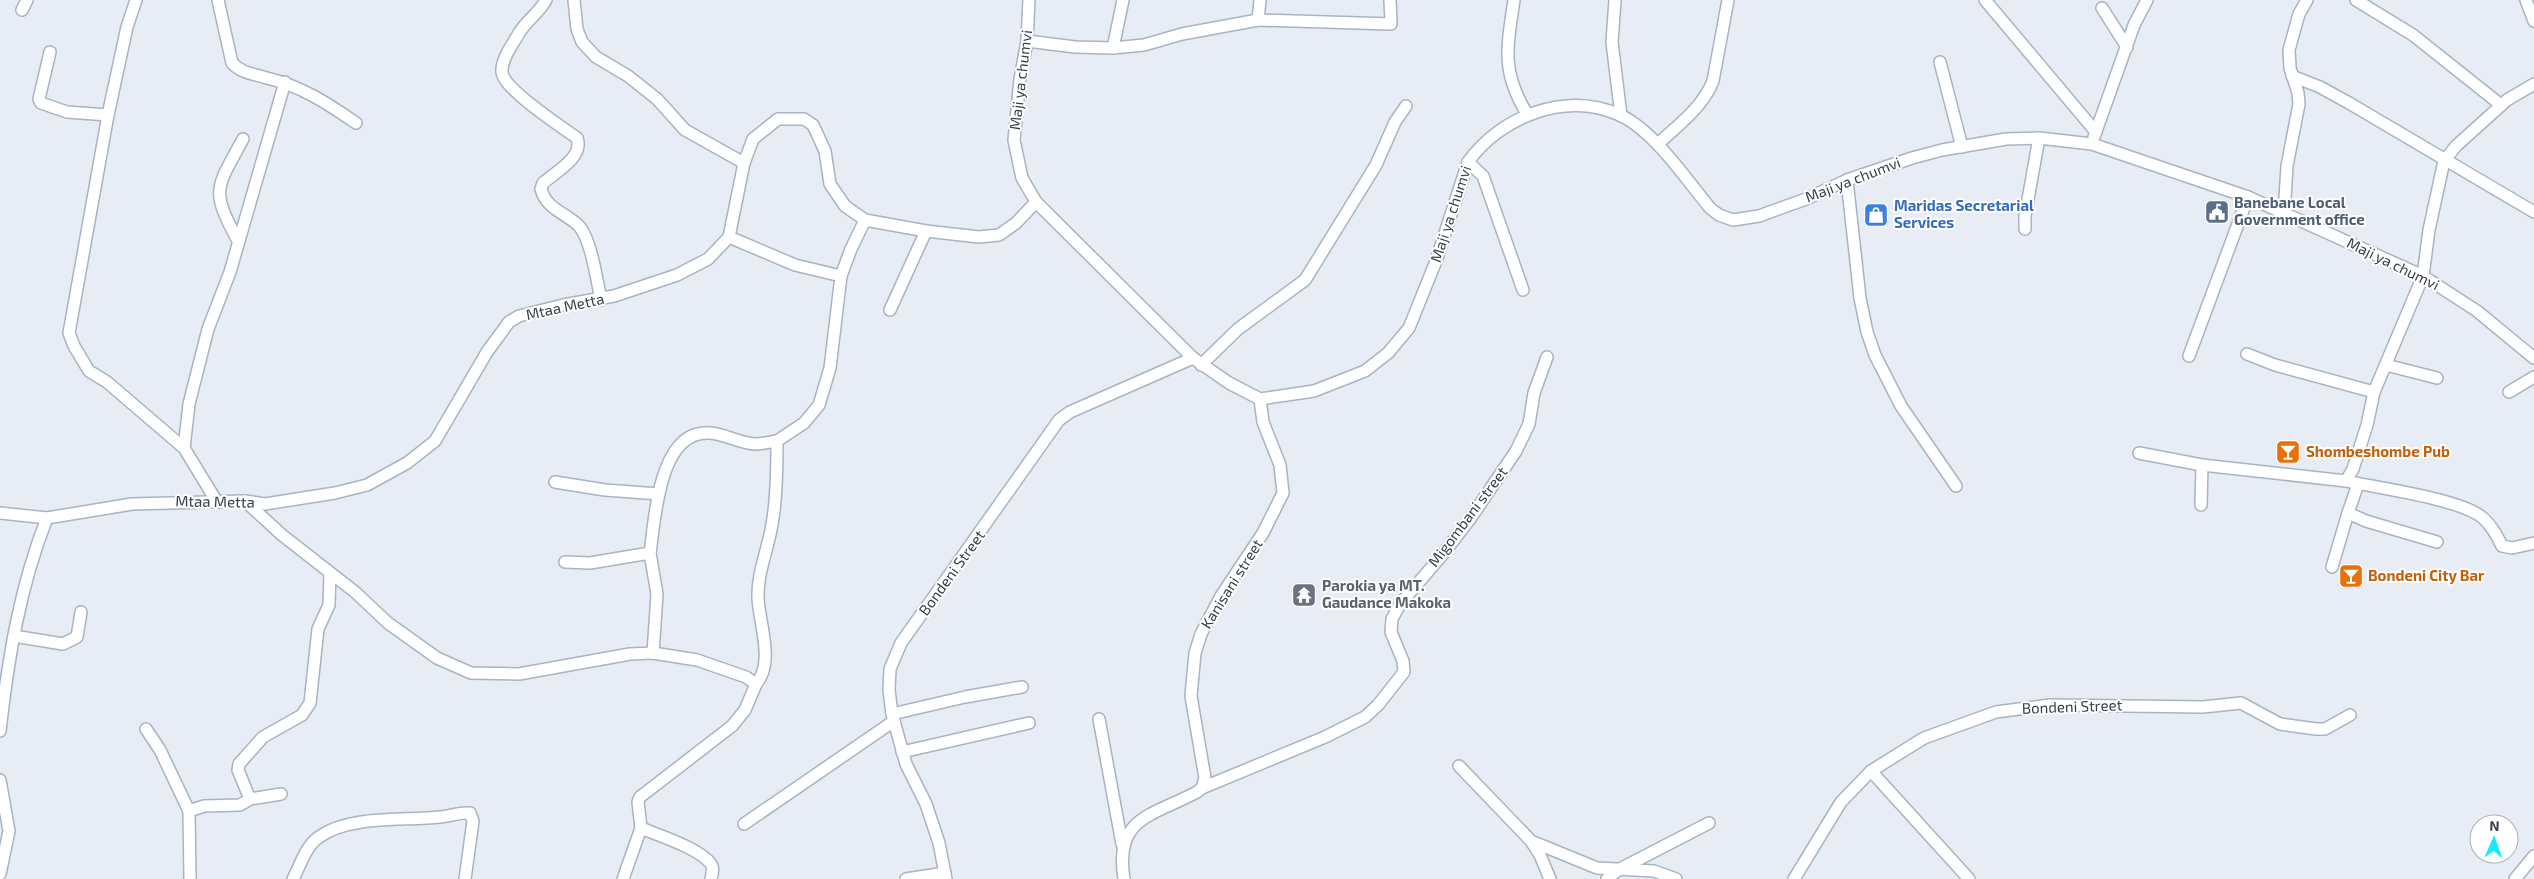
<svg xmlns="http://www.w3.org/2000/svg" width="2534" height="879" viewBox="0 0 2534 879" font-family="'Exo 2',sans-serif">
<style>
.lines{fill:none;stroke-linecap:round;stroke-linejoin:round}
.minor-casing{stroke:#aab3c1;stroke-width:14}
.minor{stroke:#fff;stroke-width:11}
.labels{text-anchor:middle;stroke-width:4;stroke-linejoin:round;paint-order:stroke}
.street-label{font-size:15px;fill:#363e48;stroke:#fff}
.service-label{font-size:15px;font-weight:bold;fill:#4e5e75;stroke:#fff;text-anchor:start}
.shop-label{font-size:15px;font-weight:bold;fill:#366cbe;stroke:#fff;text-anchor:start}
.food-label{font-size:15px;font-weight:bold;fill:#c56008;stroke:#fff;text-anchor:start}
.worship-label{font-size:15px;font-weight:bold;fill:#5b616d;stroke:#fff;text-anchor:start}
</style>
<rect width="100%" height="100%" fill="#e8ecf5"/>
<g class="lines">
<defs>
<g id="minor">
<polyline points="136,0 127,27 108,115 69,333 74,346 89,371 107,382 184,448"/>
<path d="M218 0 232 63C241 73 254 74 267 78 301 86 327 103 356 123"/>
<path d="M546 0C539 13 527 20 519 33 513 44 501 59 502 72 503 89 562 127 577 138 584 157 556 172 543 183L541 189C546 209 566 213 579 226 591 239 597 281 601 300"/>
<polyline points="574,0 577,29 582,42 596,57 628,76 657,99 685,130 744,163"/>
<path d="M1029 0 1027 41 1020 79 1014 140 1022 178 1036 202 1193 358 1229 383 1260 399 1314 391 1365 371 1388 353 1409 328 1436 261 1468 162C1501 116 1566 91 1620 115 1654 131 1686 179 1710 208L1719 215 1733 220 1759 216 1806 199 1847 180 1912 158 1942 150 2006 139 2039 138 2092 144 2248 197 2423 276 2477 311 2534 358"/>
<path d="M1514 0C1507 48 1501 71 1527 114"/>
<polyline points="1615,0 1612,42 1621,116"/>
<polyline points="1985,0 2096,132"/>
<polyline points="2356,0 2413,35 2501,105"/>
<polyline points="2526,0 2534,21"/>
<polyline points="2102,8 2127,47"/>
<polyline points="22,10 27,0"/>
<polyline points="1258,20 1391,24 1390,0"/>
<polyline points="1027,41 1075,47 1113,48 1144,45 1182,34 1258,20 1260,0"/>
<polyline points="1113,48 1123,0"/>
<polyline points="50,52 39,99 41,103 67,112 108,115"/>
<polyline points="1940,62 1962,147"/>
<polyline points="2292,76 2320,87 2349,103 2534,212"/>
<polyline points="2094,137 2134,25 2147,0"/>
<path d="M1658 144C1678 125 1703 107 1713 81L1728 0"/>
<polyline points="1468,162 1483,176 1523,290"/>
<polyline points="1847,180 1860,298 1867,332 1875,355 1901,406 1956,486"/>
<polyline points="2284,214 2287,166 2299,104 2298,93 2290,68 2289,50 2299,14 2307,0"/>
<polyline points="2025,229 2025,216 2039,138"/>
<polyline points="729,237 795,265 841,276"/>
<path d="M238 241C210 189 216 189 243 139"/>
<polyline points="890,310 926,231"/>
<polyline points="2247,354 2275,365 2374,392"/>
<polyline points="2189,356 2248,197"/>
<polyline points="1201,365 1238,329 1305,280 1376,165 1395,122 1406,106"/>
<polyline points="2386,365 2437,378"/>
<polyline points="2509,392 2534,377"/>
<polyline points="2139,453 2202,465 2346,481 2353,469 2367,425 2374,392 2423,276 2429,230 2444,161 2456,146 2507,100 2534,84"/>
<path d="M2346 481C2378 488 2461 499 2483 518 2492 526 2497 536 2502 546L2512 548 2534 543"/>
<polyline points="555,482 605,490 659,494"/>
<polyline points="2358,484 2348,513 2366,521 2437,542"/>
<path d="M245 501 282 535 355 592 388 623 437 658 471 673 519 674 630 654 653 653 697 660 746 677 756 684C775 663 759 623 758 598 757 571 770 545 773 518 777 493 777 467 777 441L804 423 819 405 830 368 841 276 851 249 865 220"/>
<polyline points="217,502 184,448 189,404 208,329 230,272 285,82"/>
<polyline points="2201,505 2202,465"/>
<polyline points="0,513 47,518 132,504 245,501 265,504 335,493 367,485 407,463 435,441 487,352 509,322 519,316 563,305 614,296 677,275 708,259 729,237 744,163 753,139 778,119 804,119 813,125 825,151 830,184 845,206 865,220 926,231 979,237 999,235 1016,223 1036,202"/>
<polyline points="650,553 657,594 653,653"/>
<path d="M565 562 590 563 650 553C655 518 659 429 710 433 725 434 739 443 755 444 762 444 770 442 777 441"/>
<polyline points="2332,567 2348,513"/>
<polyline points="14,636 63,644 77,637 81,612"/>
<polyline points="892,714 965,697 1022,687"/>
<polyline points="1099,719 1122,844"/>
<polyline points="146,729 160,750 189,811 190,879"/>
<path d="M0 731C8 659 20 586 47 518"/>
<polyline points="902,752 1029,723"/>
<polyline points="1459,766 1531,841 1540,855 1550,879"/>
<polyline points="1871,771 1969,879"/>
<polyline points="0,780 9,831 0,874"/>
<polyline points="1202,788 1325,737 1365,717 1378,705 1404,672 1403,661 1391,632 1392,619 1400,604 1443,554 1470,519 1516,451 1529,424 1534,393 1547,357"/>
<polyline points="250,799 238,770 239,764 263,737 302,715 310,703 318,629 329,605 330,574"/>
<polyline points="189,811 204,806 240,805 250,799 281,794"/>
<polyline points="744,824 894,721"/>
<path d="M641 828C660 836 699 848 711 864 714 868 712 874 711 879"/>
<polyline points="1531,841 1597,868 1654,871 1676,879"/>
<path d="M293 879C301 864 305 847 319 837 349 815 404 821 440 817 450 816 460 812 470 813L473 821 465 879"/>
<polyline points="623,879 641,828 638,802 640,797 732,726 745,710 756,684"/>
<polyline points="906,879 945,873"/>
<polyline points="946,879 939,843 926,804 906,764 892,714 889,690 890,669 901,643 1059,420 1070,412 1193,358"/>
<path d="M1124 879C1114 817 1152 816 1197 792L1202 788 1205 778 1191 696 1195 653 1201 634 1221 596 1263 533 1283 493 1280 465 1263 422 1260 399"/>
<polyline points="1607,879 1618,870 1709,823"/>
<polyline points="1794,879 1841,802 1871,771 1924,738 1996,712 2050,705 2203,707 2241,703 2280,724 2316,729 2325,729 2350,715"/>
<polyline points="2515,879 2534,856"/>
</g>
</defs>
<use href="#minor" class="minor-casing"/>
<use href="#minor" class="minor"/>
</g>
<defs>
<symbol id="civic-square" viewBox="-11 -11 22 22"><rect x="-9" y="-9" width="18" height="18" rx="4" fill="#5c6f8a" stroke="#fff"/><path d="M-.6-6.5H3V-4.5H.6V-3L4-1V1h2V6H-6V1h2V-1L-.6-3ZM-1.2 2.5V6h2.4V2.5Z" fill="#fff"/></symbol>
<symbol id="shop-square" viewBox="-11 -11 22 22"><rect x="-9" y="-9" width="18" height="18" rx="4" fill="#3f7fe0" stroke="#fff"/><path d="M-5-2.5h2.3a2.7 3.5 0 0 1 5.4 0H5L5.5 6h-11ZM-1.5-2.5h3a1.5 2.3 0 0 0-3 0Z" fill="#fff"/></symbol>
<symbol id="bar-square" viewBox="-11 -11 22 22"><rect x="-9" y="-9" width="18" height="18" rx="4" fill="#e8710a" stroke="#fff"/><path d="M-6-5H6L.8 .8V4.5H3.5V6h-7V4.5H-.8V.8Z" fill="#fff"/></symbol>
<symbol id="temple-square" viewBox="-11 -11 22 22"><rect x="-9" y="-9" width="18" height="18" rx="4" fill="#6b7280" stroke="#fff"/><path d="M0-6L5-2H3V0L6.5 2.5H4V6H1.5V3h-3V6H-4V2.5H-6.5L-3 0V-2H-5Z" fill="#fff"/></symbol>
</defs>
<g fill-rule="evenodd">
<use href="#civic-square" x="2203" y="198" width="28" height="28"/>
<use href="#shop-square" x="1862" y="201" width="28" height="28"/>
<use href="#bar-square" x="2274" y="438" width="28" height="28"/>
<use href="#bar-square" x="2337" y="562" width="28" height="28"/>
<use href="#temple-square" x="1290" y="581" width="28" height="28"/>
</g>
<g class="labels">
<g class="street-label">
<text transform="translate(1021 80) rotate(-83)" y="5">Maji ya chumvi</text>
<text transform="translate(1853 180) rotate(-21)" y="5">Maji ya chumvi</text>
<text transform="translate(1451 214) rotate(-72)" y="5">Maji ya chumvi</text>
<text transform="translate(2393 264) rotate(26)" y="5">Maji ya chumvi</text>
<text transform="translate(565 307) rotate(-12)" y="5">Mtaa Metta</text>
<text transform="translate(215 502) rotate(1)" y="5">Mtaa Metta</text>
<text transform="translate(1468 517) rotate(-53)" y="5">Migombani street</text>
<text transform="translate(952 573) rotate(-54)" y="5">Bondeni Street</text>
<text transform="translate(1232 584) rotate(-58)" y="5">Kanisani street</text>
<text transform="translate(2072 707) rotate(-2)" y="5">Bondeni Street</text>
</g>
<g class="service-label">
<text x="2234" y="208">Banebane Local<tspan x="2234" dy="17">Government office</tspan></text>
</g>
<g class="shop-label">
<text x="1894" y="211">Maridas Secretarial<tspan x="1894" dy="17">Services</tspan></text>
</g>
<g class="food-label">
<text x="2306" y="457">Shombeshombe Pub</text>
<text x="2368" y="581">Bondeni City Bar</text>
</g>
<g class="worship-label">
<text x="1322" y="591">Parokia ya MT.<tspan x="1322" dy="17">Gaudance Makoka</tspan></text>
</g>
</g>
<g transform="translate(2494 839) rotate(2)"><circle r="24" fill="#ffffff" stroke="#afb2b6"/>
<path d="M0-4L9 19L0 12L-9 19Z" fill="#14ebff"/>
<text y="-8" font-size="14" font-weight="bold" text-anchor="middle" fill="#363e48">N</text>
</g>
</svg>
